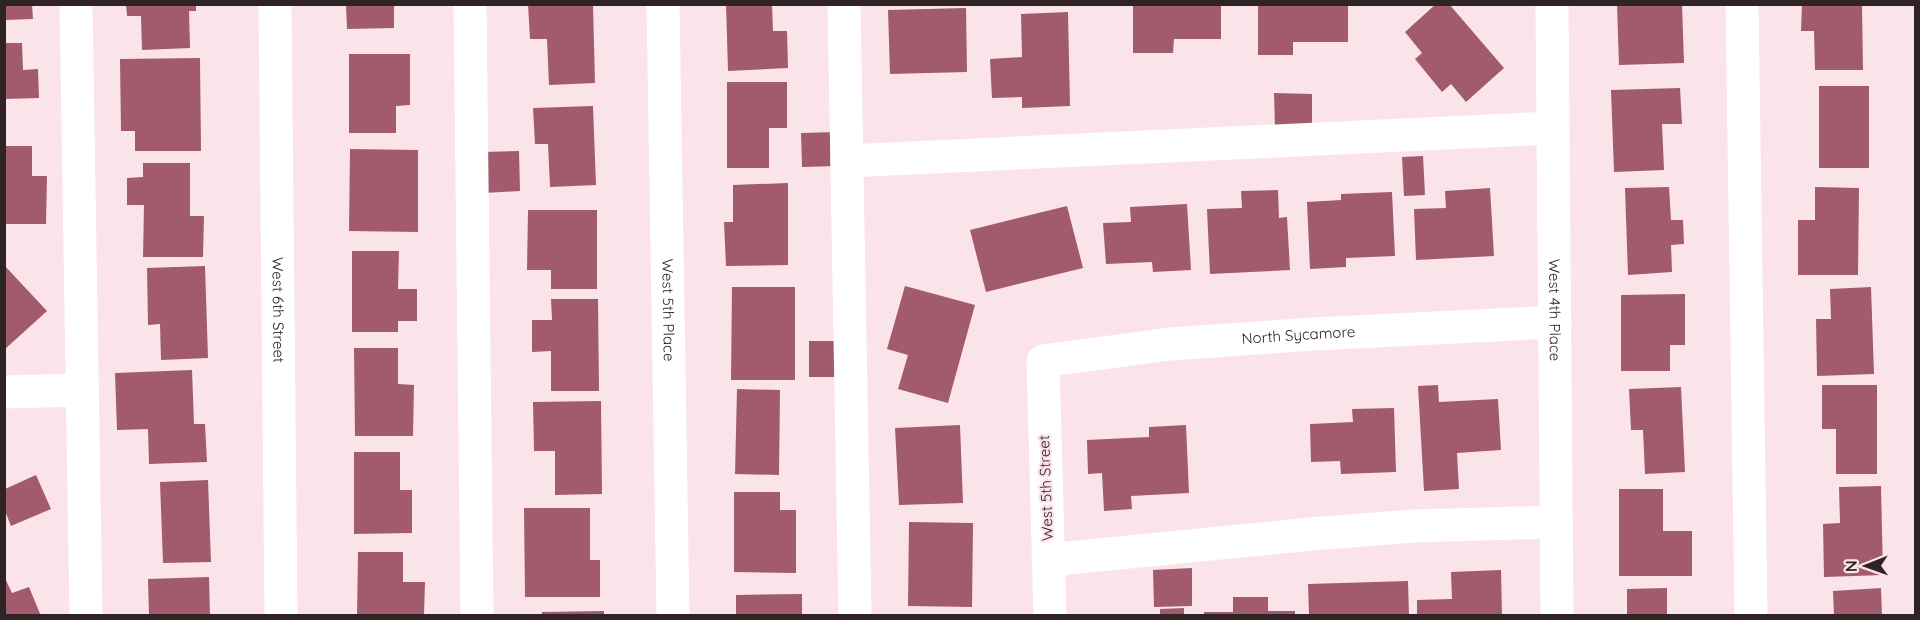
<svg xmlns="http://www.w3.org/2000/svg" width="1920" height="620" viewBox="0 0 1920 620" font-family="Quicksand,sans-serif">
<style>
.building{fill:#a15b6d}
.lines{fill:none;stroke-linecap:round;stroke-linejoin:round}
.minor{stroke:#fff;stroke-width:33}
.labels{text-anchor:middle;stroke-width:4.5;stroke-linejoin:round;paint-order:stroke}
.street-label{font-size:15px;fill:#302326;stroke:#fbe4e9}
</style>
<rect width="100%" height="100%" fill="#fbe4e9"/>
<g class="building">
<polygon points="4,4 32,4 33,19 4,20"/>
<polygon points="126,4 196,4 196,11 189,11 190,48 142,50 141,16 127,16"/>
<polygon points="346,4 394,4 394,28 347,29"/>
<polygon points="528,4 593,4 595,83 549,85 547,39 530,39"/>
<polygon points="726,4 772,4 773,31 787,31 788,68 728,71"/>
<polygon points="1133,4 1221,4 1221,39 1174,39 1173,53 1133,53"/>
<polygon points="1258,4 1348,4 1348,42 1293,42 1293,55 1258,55"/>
<polygon points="1436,4 1449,4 1504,68 1466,102 1451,84 1442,92 1415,59 1422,53 1405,32"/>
<polygon points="1617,4 1682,4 1684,63 1619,65"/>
<polygon points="1802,4 1862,4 1863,70 1815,70 1814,31 1801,31"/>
<polygon points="966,8 967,72 890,74 888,10"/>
<polygon points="1068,12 1070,106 1022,108 1022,97 992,98 990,59 1022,57 1021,14"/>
<polygon points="4,43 22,43 23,70 38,69 39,98 4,99"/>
<polygon points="349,54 410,54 410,105 396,106 396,133 349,133"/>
<polygon points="200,58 201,151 135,151 135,131 121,131 120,59"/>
<polygon points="727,82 787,82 787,128 769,128 769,168 727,168"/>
<rect x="1819" y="86" width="50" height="82"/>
<polygon points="1680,88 1682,124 1662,124 1664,170 1614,172 1611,90"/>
<polygon points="1274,93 1312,94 1312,128 1275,128"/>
<polygon points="593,106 596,185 550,187 548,144 535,144 533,108"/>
<polygon points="837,132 838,166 802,167 801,133"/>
<polygon points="4,146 32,146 32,176 47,176 46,224 4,224"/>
<polygon points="350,149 418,150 418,232 349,231"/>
<polygon points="519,151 520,191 484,193 483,152"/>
<polygon points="1423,156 1425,195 1404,196 1402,157"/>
<polygon points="143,163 190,163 190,216 204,216 203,257 143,257 144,205 127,205 127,178 143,177"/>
<polygon points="788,183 788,265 726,266 724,222 733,222 733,185"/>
<polygon points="1669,187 1671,220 1683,220 1684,244 1671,245 1672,272 1628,275 1625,188"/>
<polygon points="1815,187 1859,188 1858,275 1798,275 1798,220 1815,220"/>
<polygon points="1490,188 1494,256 1416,260 1414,209 1446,208 1445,191"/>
<polygon points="1278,190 1279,218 1287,217 1290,270 1210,274 1207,209 1242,208 1241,191"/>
<polygon points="1392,192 1395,256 1346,258 1346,267 1310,269 1307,202 1341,200 1341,194"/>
<polygon points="1187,204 1191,270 1153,272 1152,262 1106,264 1103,223 1131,222 1130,207"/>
<polygon points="1067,206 1083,268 986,292 970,230"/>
<polygon points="528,210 597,210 597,289 551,289 551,270 527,270"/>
<polygon points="352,251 399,251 398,289 417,289 417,321 398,321 398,332 352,332"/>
<polygon points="4,265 47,311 4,350"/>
<polygon points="205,266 208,358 161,360 160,324 148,325 147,268"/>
<polygon points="905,286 975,305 948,403 898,389 908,355 887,349"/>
<polygon points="732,287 795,287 795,380 731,380"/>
<polygon points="1871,287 1874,374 1817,376 1816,319 1831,319 1830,289"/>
<polygon points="1685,294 1685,345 1670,345 1670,371 1621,371 1621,295"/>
<polygon points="551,299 598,299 599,391 551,391 551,351 532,352 532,320 552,320"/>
<rect x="809" y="341" width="32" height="36"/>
<polygon points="354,348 398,348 398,384 414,385 413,436 355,436"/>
<polygon points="192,370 194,424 205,424 207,462 149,464 148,429 117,430 115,373"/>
<polygon points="1438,385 1439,402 1498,399 1501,450 1457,453 1459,489 1424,491 1418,386"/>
<polygon points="1822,385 1877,385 1877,474 1836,474 1836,429 1822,429"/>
<polygon points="1681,387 1685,472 1645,474 1643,430 1631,430 1629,389"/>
<polygon points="737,389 780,390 779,475 735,474"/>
<polygon points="601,401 602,494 555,495 555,451 534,451 533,402"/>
<polygon points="1394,408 1396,472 1341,474 1340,461 1311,462 1310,424 1353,422 1352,409"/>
<polygon points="960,425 963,503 899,505 895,428"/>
<polygon points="1186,425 1189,493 1131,496 1132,509 1104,511 1102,473 1088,474 1087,440 1149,437 1149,427"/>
<polygon points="354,452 400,452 400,490 412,490 412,533 354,534"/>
<polygon points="36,475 51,509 11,526 5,511 5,489"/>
<polygon points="208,480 211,562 163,563 160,482"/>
<polygon points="1881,486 1883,575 1824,577 1823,524 1840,523 1839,487"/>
<polygon points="1619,489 1663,489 1663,531 1692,531 1692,576 1619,576"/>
<polygon points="734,492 780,492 780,510 796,510 796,573 734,572"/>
<polygon points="524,508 590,508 590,560 600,560 600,597 525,597"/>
<polygon points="909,522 973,523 972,607 908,606"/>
<polygon points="358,552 403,552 403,582 425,582 424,616 357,616"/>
<polygon points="1192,568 1192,606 1154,607 1153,570"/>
<polygon points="1501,570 1502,616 1417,616 1417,600 1452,599 1451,572"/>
<polygon points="4,576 12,593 29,587 41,616 4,616"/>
<polygon points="209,577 210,616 149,616 148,579"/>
<polygon points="1408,581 1409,616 1309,616 1308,584"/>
<polygon points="1667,588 1667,616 1627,616 1627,589"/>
<polygon points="1881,588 1882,616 1834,616 1833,591"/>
<polygon points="802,594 802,616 736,616 736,595"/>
<polygon points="1233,597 1268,597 1268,611 1295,611 1295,616 1204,616 1204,612 1233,612"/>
<polygon points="1184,608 1184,616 1160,616 1160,609"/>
<polygon points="604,611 604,616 542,616 542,612"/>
</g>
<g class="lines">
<g class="minor">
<polyline points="76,4 86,616"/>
<path id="s1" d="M275 4 281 616"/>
<polyline points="470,4 477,616"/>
<path id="s2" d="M663 4 673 616"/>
<polyline points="844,4 855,616"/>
<path id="s3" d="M1552 4 1557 616"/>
<polyline points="1742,4 1751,616"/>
<polyline points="847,161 1553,128"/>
<polyline points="4,392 82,390"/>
<polyline points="1048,560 1311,534 1414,526 1556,522"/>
<path id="s4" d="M1050 616 1043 361 1170 344 1314 334 1555 322"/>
</g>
</g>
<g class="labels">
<g class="street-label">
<text dy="5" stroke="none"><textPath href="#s1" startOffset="306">West 6th Street</textPath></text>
<text dy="5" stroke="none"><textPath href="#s2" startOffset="306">West 5th Place</textPath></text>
<text dy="5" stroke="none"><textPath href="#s3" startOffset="306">West 4th Place</textPath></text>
<text dy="5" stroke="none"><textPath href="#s4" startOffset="512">North Sycamore</textPath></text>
<text transform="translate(1046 488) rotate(-92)" y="5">West 5th Street</text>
</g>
</g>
<rect width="1920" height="620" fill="none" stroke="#302326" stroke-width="12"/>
<g transform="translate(1866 566) rotate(269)" stroke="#fbe4e9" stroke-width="4.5" paint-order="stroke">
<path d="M0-4.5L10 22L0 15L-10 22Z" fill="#302326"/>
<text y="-9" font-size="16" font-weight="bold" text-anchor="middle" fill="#302326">N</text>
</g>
</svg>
